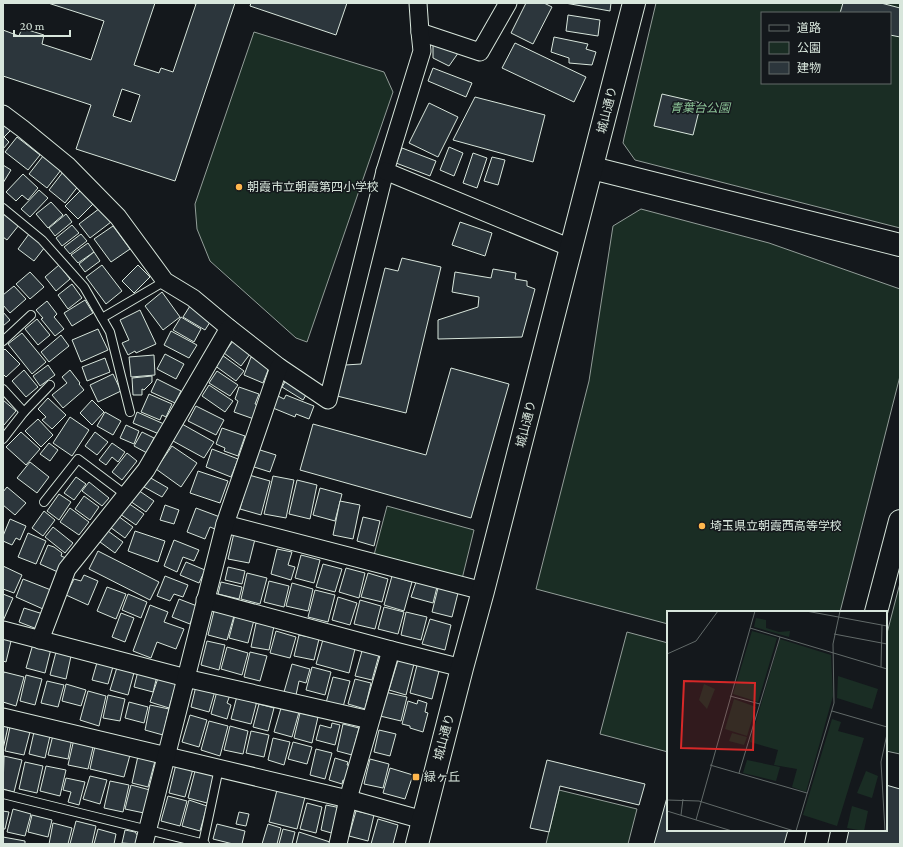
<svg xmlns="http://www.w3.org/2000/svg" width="903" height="847" viewBox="0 0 903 847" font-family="'Crimson Pro','Noto Sans JP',serif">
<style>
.green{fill:#1a2d24;stroke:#939e99;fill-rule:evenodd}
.building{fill:#2c363c;stroke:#d8e6dc;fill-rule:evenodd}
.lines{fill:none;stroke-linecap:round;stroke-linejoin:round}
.lane-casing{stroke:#d8e6dc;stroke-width:10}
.street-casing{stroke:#d8e6dc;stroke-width:19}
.secondary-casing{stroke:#d8e6dc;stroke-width:24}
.lane{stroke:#14181c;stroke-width:8}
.street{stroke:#14181c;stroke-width:17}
.secondary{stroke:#14181c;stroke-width:22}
.poi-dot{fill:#ffb74d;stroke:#14181c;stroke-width:1.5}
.labels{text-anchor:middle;stroke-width:3;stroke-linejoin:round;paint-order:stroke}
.park-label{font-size:12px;font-style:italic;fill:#8ac095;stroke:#14181c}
.street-label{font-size:12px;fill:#d8e6dc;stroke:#14181c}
.poi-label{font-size:12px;fill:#d8e6dc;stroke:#14181c;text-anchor:start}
.inset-road{fill:none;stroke:#626a69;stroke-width:1}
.view{fill:#d62828;fill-opacity:0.15;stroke:#d62828;stroke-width:2}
.inset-edge{fill:none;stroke:#d8e6dc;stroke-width:2}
</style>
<rect width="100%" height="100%" fill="#14181c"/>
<g class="green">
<path d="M656 3H900V228L635 160 623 143 624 138ZM762 13H890V83H762Z"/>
<polygon points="254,32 384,72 393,92 307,342 296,338 210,261 197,229 195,204"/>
<polygon points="641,209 769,243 900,289 900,376 840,612 668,612 668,624 536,589 589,381 613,226"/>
<polygon points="387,506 474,530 462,579 374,555"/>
<polygon points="900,583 900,754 886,751 886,637"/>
<polygon points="627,632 668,643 668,752 600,734"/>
<polygon points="559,790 637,809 628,844 546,844"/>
</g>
<g class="building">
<path d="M48 3H155L134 65 159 73 161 68 173 72 196 4 191 3H235L175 181 76 149 91 105 3 76V30L19 36 22 28 44 35 42 44 91 60 104 21ZM122 89 140 95 131 122 113 116Z"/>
<polygon points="251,3 347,3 336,35 250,6"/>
<polygon points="526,3 544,3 552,7 533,44 511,33"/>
<polygon points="565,3 611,3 610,11"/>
<polygon points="843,3 881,3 900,8 900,37 890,35 890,13 840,13"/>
<polygon points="568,15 600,20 598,36 566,31"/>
<polygon points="554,37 588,44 586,49 596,52 592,65 569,63 569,58 551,52"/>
<polygon points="433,40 461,49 449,66 433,58"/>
<polygon points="515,43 586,77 574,102 502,68"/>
<polygon points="433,68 472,83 466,97 428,81"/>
<polygon points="662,94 701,103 693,135 654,126"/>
<polygon points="475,97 545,115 533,162 453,140"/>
<polygon points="429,103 458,117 438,157 409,143"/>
<polygon points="3,122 13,128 4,137 9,142 3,149"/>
<polygon points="17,137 40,155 28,170 5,152"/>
<polygon points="449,147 463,153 454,176 440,170"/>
<polygon points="402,148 436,161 430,176 396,163"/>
<polygon points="473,153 487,158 477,188 463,183"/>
<polygon points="43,156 61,170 47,188 29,174"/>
<polygon points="492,157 505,160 498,185 484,181"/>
<polygon points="3,165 11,170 3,183"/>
<polygon points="63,172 79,185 65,203 49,190"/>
<polygon points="23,174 38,188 28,200 22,195 16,201 6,192"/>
<polygon points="39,190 48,198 30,217 21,209"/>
<polygon points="81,190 94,203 78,219 65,206"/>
<polygon points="51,202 63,215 48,228 36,214"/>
<polygon points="100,208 111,222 90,238 79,224"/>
<polygon points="3,213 19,225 7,240 3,237"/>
<polygon points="66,214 72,222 55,236 49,228"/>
<polygon points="460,222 492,233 485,256 452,245"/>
<polygon points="72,225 79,233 62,246 56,238"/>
<polygon points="113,226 130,249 111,262 94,239"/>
<polygon points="29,234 45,247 34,261 18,249"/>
<polygon points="81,234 87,241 70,254 64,247"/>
<polygon points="88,243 94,252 78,263 71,255"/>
<polygon points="94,252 100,261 85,272 79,264"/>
<polygon points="402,258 441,267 406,413 337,396 345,365 361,364 385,268 398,271"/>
<polygon points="59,265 70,279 56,291 45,277"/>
<polygon points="102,265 122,291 106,304 86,277"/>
<polygon points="138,265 150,277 134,293 122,281"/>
<polygon points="493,269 516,273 515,279 527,281 527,286 535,289 522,337 438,339 438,320 478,307 479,297 452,292 455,272 491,278"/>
<polygon points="30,272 44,287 30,299 16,284"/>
<polygon points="72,284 82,298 68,309 58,295"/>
<polygon points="14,286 26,299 10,313 3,305 3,295"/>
<polygon points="162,292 180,317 163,330 145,306"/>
<polygon points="85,300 93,313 72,326 64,313"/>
<polygon points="47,301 57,314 54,317 64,329 55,336 41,319 43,318 36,310"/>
<polygon points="190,306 212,319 205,330 183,317"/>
<polygon points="140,310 156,344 136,353 135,351 128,355 122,343 129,340 120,320"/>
<polygon points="3,312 10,320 3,326"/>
<polygon points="181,317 201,329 194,342 173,330"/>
<polygon points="37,319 50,335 38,345 25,329"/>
<polygon points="98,329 108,350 81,362 72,340"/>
<polygon points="171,331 197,345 189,358 164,345"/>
<polygon points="22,333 46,362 32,374 8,344"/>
<polygon points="61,335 69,346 49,362 41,352"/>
<polygon points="233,341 250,354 241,366 224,353"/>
<polygon points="5,349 20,364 6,377 3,374 3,351"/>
<polygon points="165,354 184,364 176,379 157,369"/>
<polygon points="154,355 155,375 131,377 129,357"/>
<polygon points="222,355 244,371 236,381 214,365"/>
<polygon points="251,357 270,365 263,383 244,375"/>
<polygon points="105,358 110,372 87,381 82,367"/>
<polygon points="48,365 55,375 40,386 33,376"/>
<polygon points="451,368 509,384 471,518 300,470 313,424 426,455"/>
<polygon points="24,370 38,387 26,397 12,381"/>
<polygon points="70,370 80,383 79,384 84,390 63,408 52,395 67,383 62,377"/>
<polygon points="217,371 238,385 230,396 209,383"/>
<polygon points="113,374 121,391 98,402 90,385"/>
<polygon points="152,376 152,382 144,390 142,389 142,395 133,395 132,378"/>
<polygon points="288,377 309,390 303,400 282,387"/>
<polygon points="157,379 181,391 175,403 151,392"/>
<polygon points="209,385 233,401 225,412 202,396"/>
<polygon points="239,387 259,394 255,404 259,405 254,419 234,412 238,401 235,399"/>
<polygon points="149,394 172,404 166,417 162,415 160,420 141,412"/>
<polygon points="286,395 314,406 309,419 296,414 295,417 273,408 278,396 284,399"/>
<polygon points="48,398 66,415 52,429 42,420 46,417 38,409"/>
<polygon points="3,400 16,411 4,425 3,424"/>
<polygon points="92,400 104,412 92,425 80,413"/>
<polygon points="196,406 224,420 216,435 188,421"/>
<polygon points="105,412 121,421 113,435 97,426"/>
<polygon points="137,412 164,424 159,434 133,423"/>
<polygon points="70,417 89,430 72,456 53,443"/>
<polygon points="38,419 53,435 41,447 25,431"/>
<polygon points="182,424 214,442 204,458 173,441"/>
<polygon points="126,425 139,431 134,444 120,438"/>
<polygon points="222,428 245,436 238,456 224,451 225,448 216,444"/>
<polygon points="21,432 40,449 26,465 6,447"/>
<polygon points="95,432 108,442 97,455 85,446"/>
<polygon points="142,432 154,438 147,453 134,446"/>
<polygon points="49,443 58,450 50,461 40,454"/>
<polygon points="112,443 125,452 118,462 112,457 106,465 99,460"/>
<polygon points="172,446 197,463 181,487 156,469"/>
<polygon points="212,449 238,459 231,477 206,467"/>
<polygon points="257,449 276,455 270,472 251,466"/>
<polygon points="127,453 137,461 122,480 112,472"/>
<polygon points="30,462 49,477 37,493 17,478"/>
<polygon points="198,471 228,481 220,503 190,493"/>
<polygon points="249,475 270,481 261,515 240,509"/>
<polygon points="273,476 294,480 286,518 264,514"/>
<polygon points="76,477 86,484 74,500 64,493"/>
<polygon points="149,477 168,488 162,497 144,487"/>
<polygon points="297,480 317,485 310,519 289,514"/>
<polygon points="89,482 109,498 102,506 82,491"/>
<polygon points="7,487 26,503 15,515 3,505 3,492"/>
<polygon points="320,488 342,494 335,521 313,515"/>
<polygon points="138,490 154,501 146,512 130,501"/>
<polygon points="59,494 71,502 59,520 47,511"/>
<polygon points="84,496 99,507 90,520 75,509"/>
<polygon points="340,501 360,505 353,539 333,535"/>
<polygon points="128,503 144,514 136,525 120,514"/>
<polygon points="165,505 179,510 174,524 160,520"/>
<polygon points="70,508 89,522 79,535 60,522"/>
<polygon points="196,508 220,517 215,529 210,527 205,539 187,532"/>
<polygon points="44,511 55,520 43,536 32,528"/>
<polygon points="118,516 133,527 125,538 110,527"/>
<polygon points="363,517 380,521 374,546 357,541"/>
<polygon points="10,519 26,526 20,540 16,538 12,545 3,541 3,536"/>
<polygon points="53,527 73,543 65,553 45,537"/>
<polygon points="108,531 123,542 115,553 100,542"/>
<polygon points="135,531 165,541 158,562 128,551"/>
<polygon points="28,533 46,541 36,564 18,557"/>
<polygon points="234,533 255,539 249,563 228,559"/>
<polygon points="174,540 199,550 194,561 183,557 177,572 164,566"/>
<polygon points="48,545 54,547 62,553 61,556 66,558 60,573 40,564"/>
<polygon points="277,549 292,552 288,565 295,567 291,580 271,574"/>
<polygon points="98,551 159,582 150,600 89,569"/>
<polygon points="301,555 320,560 314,583 295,578"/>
<polygon points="186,562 205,570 199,583 180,575"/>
<polygon points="323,564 342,569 335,592 316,587"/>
<polygon points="3,566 22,575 14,593 3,589"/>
<polygon points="228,567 245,571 242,584 225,580"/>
<polygon points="346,568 365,573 359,598 339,592"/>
<polygon points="247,573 267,578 260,604 241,599"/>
<polygon points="368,573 388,579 382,602 361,597"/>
<polygon points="84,575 98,581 88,605 66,595 74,579 81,581"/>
<polygon points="165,576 188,585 183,597 174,594 170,601 157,596"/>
<polygon points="392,576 412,582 404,611 384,605"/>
<polygon points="23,579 51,590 43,609 16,597"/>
<polygon points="269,581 289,586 284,607 264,602"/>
<polygon points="221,582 242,587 239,599 218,594"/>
<polygon points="416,582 437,587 433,603 411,597"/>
<polygon points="292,583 313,589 308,611 286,606"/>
<polygon points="107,587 126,594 116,619 97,611"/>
<polygon points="438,588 458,593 452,617 432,612"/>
<polygon points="315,590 335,595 328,622 308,617"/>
<polygon points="3,594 13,598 3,621"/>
<polygon points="128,594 147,602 141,618 122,610"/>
<polygon points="338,597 357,603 350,625 332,620"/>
<polygon points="179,599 197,606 190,624 172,617"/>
<polygon points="360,600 381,606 375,629 354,624"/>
<polygon points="150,605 168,612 164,622 184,629 176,649 157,642 151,658 133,651"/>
<polygon points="384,607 404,612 398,634 378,629"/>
<polygon points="24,608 43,614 37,629 19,622"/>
<polygon points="214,611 234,616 227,640 208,635"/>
<polygon points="406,612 427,617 421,640 401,635"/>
<polygon points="121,613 134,618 125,642 112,637"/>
<polygon points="235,615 254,620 248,643 229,638"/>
<polygon points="430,619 451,625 445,650 422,644"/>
<polygon points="256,623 274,626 269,650 251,647"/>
<polygon points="276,631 296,637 290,658 270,653"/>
<polygon points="3,635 12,637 6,662 3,661"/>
<polygon points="299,635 319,639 314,660 294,656"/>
<polygon points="324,636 356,645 349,673 316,664"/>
<polygon points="207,641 225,645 219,670 201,665"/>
<polygon points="33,644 51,649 45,673 26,668"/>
<polygon points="227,647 248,653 242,675 221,669"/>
<polygon points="362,651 379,655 372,680 355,676"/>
<polygon points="56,652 71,656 66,679 50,675"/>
<polygon points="250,652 267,656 260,681 244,677"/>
<polygon points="98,659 114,663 108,684 92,680"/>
<polygon points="398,660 414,664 406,695 389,690"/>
<polygon points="418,661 440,667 432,699 410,693"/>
<polygon points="118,664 135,669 128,695 110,690"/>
<polygon points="292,664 310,669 306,683 299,681 296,695 284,692"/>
<polygon points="312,667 331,672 325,695 306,690"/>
<polygon points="138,671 157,676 153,692 134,687"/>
<polygon points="4,672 24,677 16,706 3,702 3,676"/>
<polygon points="26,675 42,679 35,705 20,701"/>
<polygon points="159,675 177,681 169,708 150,702"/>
<polygon points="333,677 350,681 343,707 326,703"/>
<polygon points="355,679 371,683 365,709 348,704"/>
<polygon points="47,681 64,685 58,707 41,703"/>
<polygon points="66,684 86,690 81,706 62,701"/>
<polygon points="196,686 215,691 209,712 191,707"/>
<polygon points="88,691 106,696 99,726 80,720"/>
<polygon points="217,691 230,695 227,703 231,705 227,719 211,714"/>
<polygon points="385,692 407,697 401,721 380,716"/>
<polygon points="108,695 125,699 120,721 103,718"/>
<polygon points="237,696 257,701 251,724 231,719"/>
<polygon points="418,700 427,703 425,712 428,713 423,732 410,728 410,726 402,724 408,701 417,704"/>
<polygon points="129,702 148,707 144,723 125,718"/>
<polygon points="259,704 274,708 268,731 253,727"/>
<polygon points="150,705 169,709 163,735 145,730"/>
<polygon points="281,708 299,712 292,737 274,732"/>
<polygon points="300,713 318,717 312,743 294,738"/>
<polygon points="190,715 207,720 199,747 182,742"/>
<polygon points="209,721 228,726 220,756 201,750"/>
<polygon points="332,723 340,725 335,745 316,740 320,725 331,728"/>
<polygon points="343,724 359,728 352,755 337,751"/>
<polygon points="3,726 8,727 3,749"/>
<polygon points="230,726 248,731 243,754 224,750"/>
<polygon points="10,727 30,732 24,755 5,751"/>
<polygon points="379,730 396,734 390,756 374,752"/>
<polygon points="251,731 269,735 264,757 246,753"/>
<polygon points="34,732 50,736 45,758 29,754"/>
<polygon points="53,735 72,738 68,759 48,755"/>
<polygon points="273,738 290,742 284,765 268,760"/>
<polygon points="74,739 94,743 88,769 68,765"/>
<polygon points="293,742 312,747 307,764 288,759"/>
<polygon points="95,746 130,755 124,777 90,769"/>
<polygon points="316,749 332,753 325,779 310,775"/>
<polygon points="4,756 22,760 14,792 3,789"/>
<polygon points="138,756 155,761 148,787 132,783"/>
<polygon points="335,758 348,762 347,765 353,767 349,782 343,780 342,784 329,780"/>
<polygon points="370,759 389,764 383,788 364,784"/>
<polygon points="547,760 645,784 639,805 560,786 549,832 530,828"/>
<polygon points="25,762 43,766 37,793 19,789"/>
<polygon points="176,764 193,769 185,797 169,793"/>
<polygon points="46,766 66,770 60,796 40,791"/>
<polygon points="390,768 413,775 405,799 383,793"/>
<polygon points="195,771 214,776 207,803 188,798"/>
<polygon points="90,776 107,780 100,804 83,799"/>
<polygon points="66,778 85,782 79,805 68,802 71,792 63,790"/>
<polygon points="110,781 129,785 123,812 104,808"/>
<polygon points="131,785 150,790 144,813 125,809"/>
<polygon points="886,785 900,789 900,844 846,844 849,830 886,830"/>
<polygon points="277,790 305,797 297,829 269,822"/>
<polygon points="668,794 668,830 788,830 784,844 654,844"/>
<polygon points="168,796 187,801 180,826 161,821"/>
<polygon points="189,800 207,806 200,831 182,826"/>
<polygon points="307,803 322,807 316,833 300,829"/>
<polygon points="326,805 341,808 335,834 321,830"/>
<polygon points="13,809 31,814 25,836 7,832"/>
<polygon points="3,811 9,812 5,829 3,829"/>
<polygon points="356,811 374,815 368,841 349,836"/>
<polygon points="239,812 249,814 246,826 236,824"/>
<polygon points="32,815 52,820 48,837 28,832"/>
<polygon points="378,819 398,825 393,844 371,844"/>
<polygon points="76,821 96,826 92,844 70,844"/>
<polygon points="53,823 72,828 68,844 49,844"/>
<polygon points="217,824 245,831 242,844 233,844 213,839"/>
<polygon points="268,824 281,828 277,844 262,844"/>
<polygon points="98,829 116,834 114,844 94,844"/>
<polygon points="283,829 295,832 292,844 279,844"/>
<polygon points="125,830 135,832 138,836 136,844 122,843"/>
<polygon points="299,832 330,842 330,844 296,844"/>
<polygon points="3,837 25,841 25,844 3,844"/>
</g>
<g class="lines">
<defs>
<g id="lane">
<polyline points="3,208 42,240 84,287 110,332 130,412"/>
<polyline points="102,318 165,281"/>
<polyline points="3,341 31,315"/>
<polyline points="3,389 24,412"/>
<polyline points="3,439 24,412 50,385"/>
<polyline points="44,502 78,459 126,495"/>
<polyline points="3,794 205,844"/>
<polyline points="203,843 219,768"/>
</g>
<g id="street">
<polyline points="420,32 480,52 508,3"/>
<polyline points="3,114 23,129 67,165 118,217 165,281 193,298 229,328 279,367 328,400 385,171 422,51 420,32 418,3"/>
<polyline points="385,171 571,248"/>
<polyline points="225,524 483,591"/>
<polyline points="205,600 391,650 462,668"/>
<polyline points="3,630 194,680 370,720"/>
<polyline points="40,640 67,569 146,470 229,328"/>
<polyline points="3,717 348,799 423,820"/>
<polyline points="144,844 225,524 279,367"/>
<polyline points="338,844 348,799 391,650"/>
</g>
<g id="secondary">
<polyline points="592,168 900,245"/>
<polyline points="876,612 900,521"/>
<polyline points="417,844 462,668 483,591 565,271 634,3"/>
<polyline points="816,844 819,830"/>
</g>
</defs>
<use href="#lane" class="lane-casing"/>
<use href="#street" class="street-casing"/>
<use href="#secondary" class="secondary-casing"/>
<use href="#lane" class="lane"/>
<use href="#street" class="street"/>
<use href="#secondary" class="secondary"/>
</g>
<g class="poi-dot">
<circle cx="239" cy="187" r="4"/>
<circle cx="702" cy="526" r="4"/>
<rect x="412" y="773" width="8" height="8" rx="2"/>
</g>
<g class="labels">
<g class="park-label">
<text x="700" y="112">青葉台公園</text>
</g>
<g class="street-label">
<text transform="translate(607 110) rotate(-76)" y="4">城山通り</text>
<text transform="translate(526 424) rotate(-76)" y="4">城山通り</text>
<text transform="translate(444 737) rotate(-75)" y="4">城山通り</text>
</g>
<g class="poi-label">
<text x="247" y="191">朝霞市立朝霞第四小学校</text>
<text x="710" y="530">埼玉県立朝霞西高等学校</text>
<text x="424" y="781">緑ヶ丘</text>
</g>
</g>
<g transform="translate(667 611)">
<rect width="220" height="220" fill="#14181c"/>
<path d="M89 7 99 9V17L112 21 123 20 122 26 87 16ZM85 20 110 27 91 91 66 83ZM113 28 164 44 166 85 139 181 125 176 130 158 107 154 111 139 83 131ZM171 65 211 78 205 98 170 87ZM37 73 48 78 40 98 32 89ZM67 88 89 96 80 125 58 118ZM165 108 174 111 171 120 197 127 170 215 136 204ZM65 122 80 126 77 134 62 130ZM80 149 113 156 109 170 76 162ZM199 160 211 165 205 187 190 182ZM185 195 201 200 197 220 180 217Z" fill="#1a2d24"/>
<path class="inset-road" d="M139 0 220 15M83 17 220 58M167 23 220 33M0 43 29 30 51 0M214 56 215 14M63 85 93 93M165 100 220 116M43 154 140 182M72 162 113 26M0 189 32 190 127 220M0 200 65 220M14 204 16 188M29 209 88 0M129 220 167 92 166 33 173 0M218 220 214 151 220 123"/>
<path class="view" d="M17 70 88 72 86 139 14 137Z"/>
<rect width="220" height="220" class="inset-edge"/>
</g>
<rect width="903" height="847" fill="none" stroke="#d8e6dc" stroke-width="8"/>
<rect x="761" y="12" width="130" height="72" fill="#14181c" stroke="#626a69"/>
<rect x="769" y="25" width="20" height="6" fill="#14181c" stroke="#626a69"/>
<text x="797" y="32" font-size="12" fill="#d8e6dc">道路</text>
<rect x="769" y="42" width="20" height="12" fill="#1a2d24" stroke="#626a69"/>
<text x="797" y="52" font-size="12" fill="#d8e6dc">公園</text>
<rect x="769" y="62" width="20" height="12" fill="#2c363c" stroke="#626a69"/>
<text x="797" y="72" font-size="12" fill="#d8e6dc">建物</text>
<path d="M14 30v6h56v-6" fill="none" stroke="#d8e6dc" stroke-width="2"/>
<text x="20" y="30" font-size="12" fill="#d8e6dc" stroke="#14181c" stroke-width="3" paint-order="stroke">20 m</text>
</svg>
